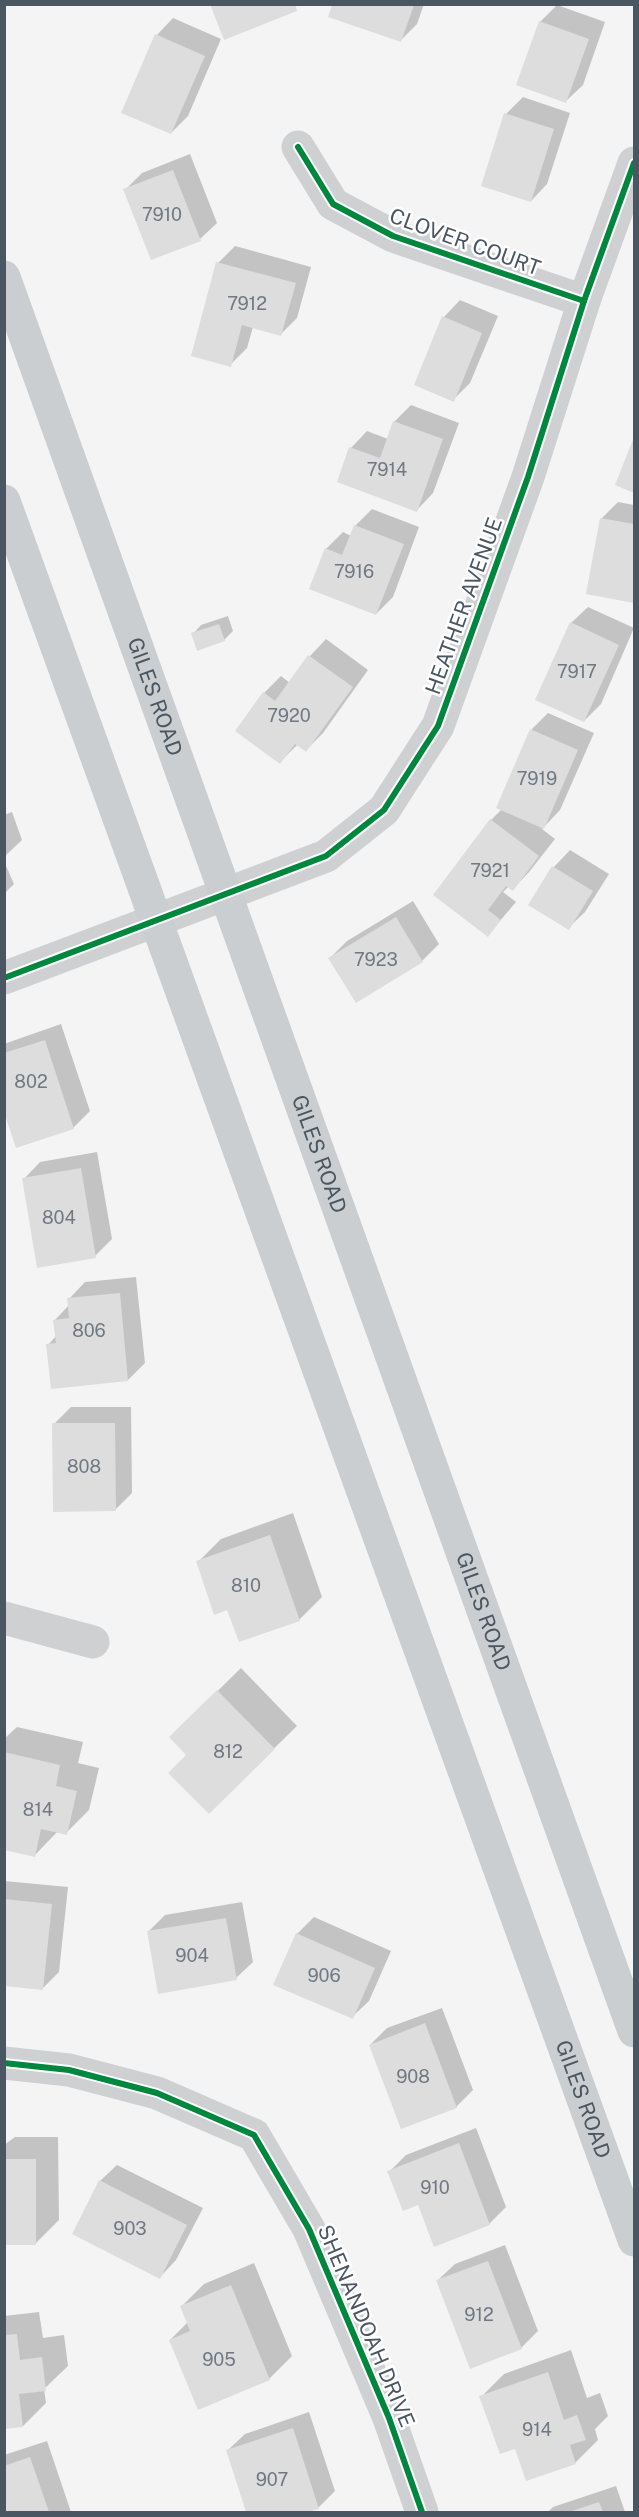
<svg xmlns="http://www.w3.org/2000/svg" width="639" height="2517" viewBox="0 0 639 2517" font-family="'Public Sans',sans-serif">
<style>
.shadow{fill:#0003}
.building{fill:#ddddde}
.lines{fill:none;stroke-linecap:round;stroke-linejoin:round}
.street{stroke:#ced0d2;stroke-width:33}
.primary{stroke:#caced1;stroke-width:33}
.cycleway-casing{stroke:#fff;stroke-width:10}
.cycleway{stroke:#00873e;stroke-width:6}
.labels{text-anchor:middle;stroke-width:5;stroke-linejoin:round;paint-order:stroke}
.number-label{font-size:18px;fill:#707881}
.street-label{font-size:21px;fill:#4a5661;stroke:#fff}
</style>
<rect width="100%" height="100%" fill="#f4f4f4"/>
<g class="shadow">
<polygon points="334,4 424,4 417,24 400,41 330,16"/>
<polygon points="557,5 605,22 583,85 566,101 540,22"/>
<polygon points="173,18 221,39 188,116 171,133 157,35"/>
<polygon points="523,97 570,113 547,184 531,201 506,114"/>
<polygon points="190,154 217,223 200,239 125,190 142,173"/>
<polygon points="235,246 311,267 297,318 281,334 253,327 247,348 230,365 218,263"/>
<polygon points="460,300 498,316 470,383 453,400 444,317"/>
<polygon points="411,405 459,423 433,493 417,510 351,448 367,431 388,439 394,422"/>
<polygon points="634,441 634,491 617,484"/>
<polygon points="618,502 634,505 634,602 588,593 601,519"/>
<polygon points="372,509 419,527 393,597 376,614 326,549 343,532 351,536 355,526"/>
<polygon points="588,607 634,628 601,704 584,721 571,623"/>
<polygon points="228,616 233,631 224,640 193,634 201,625"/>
<polygon points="326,639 368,670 323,733 306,750 298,744 280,762 264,693 281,676 290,683 310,656"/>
<polygon points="548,713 594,733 560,810 542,829 555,839 529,872 513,889 509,886 503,892 516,902 488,935 435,895 491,820 502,809 498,807 532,729"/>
<polygon points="12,812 22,840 4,857 4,815"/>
<polygon points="570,850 609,874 585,912 568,928 530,904 554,867"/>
<polygon points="4,861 14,884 4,894"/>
<polygon points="413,901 439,944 422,961 330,958 347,941"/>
<polygon points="61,1024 90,1111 73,1128 4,1107 4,1044"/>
<polygon points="97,1152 112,1239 95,1256 24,1179 40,1162"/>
<polygon points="136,1277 145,1363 128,1380 48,1345 56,1336 55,1320 69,1305 69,1299 85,1282"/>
<polygon points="71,1407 131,1407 132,1493 115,1510 54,1424"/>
<polygon points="293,1513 322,1597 299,1620 228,1608 198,1562 221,1539"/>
<polygon points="241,1668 297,1726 209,1812 188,1755 171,1737"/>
<polygon points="17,1727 83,1742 78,1763 99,1768 89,1810 66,1833 58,1831 35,1855 4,1848 4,1739"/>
<polygon points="4,1881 68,1887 59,1972 42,1989 4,1985"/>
<polygon points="242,1902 253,1962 236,1978 148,1932 165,1915"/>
<polygon points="314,1917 391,1951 369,2001 352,2017 297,1934"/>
<polygon points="442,2008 473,2090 456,2107 370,2045 387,2028"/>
<polygon points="476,2128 506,2207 489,2224 419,2203 389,2172 406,2155"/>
<polygon points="15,2137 58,2137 59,2220 36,2243 4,2243 4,2145"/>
<polygon points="117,2165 203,2208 176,2260 160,2277 100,2181"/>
<polygon points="505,2245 538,2331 521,2348 438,2280 455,2264"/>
<polygon points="254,2263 292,2356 269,2379 170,2340 188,2322 181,2307 204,2284"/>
<polygon points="39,2312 43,2338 64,2335 68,2366 44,2389 46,2403 23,2426 4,2428 4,2316"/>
<polygon points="571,2350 587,2398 600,2393 608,2416 595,2429 598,2440 575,2463 516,2447 481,2397 504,2374"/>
<polygon points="309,2412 335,2491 318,2508 303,2512 248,2512 228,2450 245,2434"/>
<polygon points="47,2441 71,2512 4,2512 4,2455"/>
<polygon points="616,2486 625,2512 548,2512 553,2507"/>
</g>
<g class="building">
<polygon points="210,4 295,4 297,11 224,40"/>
<polygon points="332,5 414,5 401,42 328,17"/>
<polygon points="539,21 589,39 566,103 516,85"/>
<polygon points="155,34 205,56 171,134 121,113"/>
<polygon points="504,113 554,129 531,202 481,186"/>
<polygon points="173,170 201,241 151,260 123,189"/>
<polygon points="216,262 296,283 281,336 242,325 231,367 191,356"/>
<polygon points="442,316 482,333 454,402 414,385"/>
<polygon points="393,421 443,439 417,512 337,482 349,447 380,458"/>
<polygon points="634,437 634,493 615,485"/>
<polygon points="600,518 634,524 634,603 586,594"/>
<polygon points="354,525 404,544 376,615 309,589 325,548 342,555"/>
<polygon points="570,622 619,645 584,722 535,700"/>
<polygon points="219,624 225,641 197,651 191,633"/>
<polygon points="308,655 353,687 306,752 295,744 280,764 235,731 263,692 275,701"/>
<polygon points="530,729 578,750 544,829 496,808"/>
<polygon points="490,819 539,856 513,891 506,886 488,910 501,920 488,937 433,895"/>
<polygon points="552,866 593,891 569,930 528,905"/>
<polygon points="396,917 423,962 356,1003 328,958"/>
<polygon points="45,1040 74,1129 16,1148 4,1112 4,1053"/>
<polygon points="81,1168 96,1258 37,1268 22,1178"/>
<polygon points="120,1293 128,1381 51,1389 46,1344 56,1343 53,1320 69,1318 67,1298"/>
<polygon points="52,1423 115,1423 116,1511 53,1512"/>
<polygon points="270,1535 300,1621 239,1642 227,1610 214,1615 196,1561"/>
<polygon points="217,1690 275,1749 209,1814 168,1773 186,1755 169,1737"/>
<polygon points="4,1752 60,1765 56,1786 77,1791 67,1835 41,1829 35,1857 4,1850"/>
<polygon points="4,1899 52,1904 43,1990 4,1986"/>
<polygon points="226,1918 237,1980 158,1994 147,1931"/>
<polygon points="296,1933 375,1968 353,2019 273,1985"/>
<polygon points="425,2023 457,2108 401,2129 369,2045"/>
<polygon points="459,2143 490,2225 434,2247 418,2205 403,2211 387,2171"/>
<rect x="4" y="2159" width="32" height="86"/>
<polygon points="99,2180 187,2225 160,2279 72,2234"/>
<polygon points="488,2261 522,2349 470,2369 436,2280"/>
<polygon points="231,2285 270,2380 198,2410 169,2340 190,2331 180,2306"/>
<polygon points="17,2334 20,2360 42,2357 46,2391 19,2394 23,2427 4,2429 4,2335"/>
<polygon points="548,2372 564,2420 577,2415 586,2440 570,2445 576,2464 526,2481 515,2449 500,2454 479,2396"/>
<polygon points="293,2428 319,2509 308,2512 246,2512 226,2450"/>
<polygon points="30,2457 49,2512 4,2512 4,2466"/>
<polygon points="599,2502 603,2512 569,2512"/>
</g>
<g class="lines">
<g class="street">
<polyline points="298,147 333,204 393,236 584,301"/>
<polyline points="4,978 326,856 384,810 438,726 528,477 584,301 634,163"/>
<polyline points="4,1618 93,1642"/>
<polyline points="4,2063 69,2070 157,2093 254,2135 309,2229 389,2418 422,2512"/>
</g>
<g class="primary">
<path id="s1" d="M4 277 634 2031"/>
<path id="s2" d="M4 501 634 2240"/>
</g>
<defs>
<g id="cycleway">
<polyline points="298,147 333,204 393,236 584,301"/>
<polyline points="4,978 326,856 384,810 438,726 528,477 584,301 634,163"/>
<polyline points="4,2063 69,2070 157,2093 254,2135 309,2229 389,2418 422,2512"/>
</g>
</defs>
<use href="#cycleway" class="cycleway-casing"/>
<use href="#cycleway" class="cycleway"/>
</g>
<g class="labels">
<g class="number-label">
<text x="162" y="221">7910</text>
<text x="247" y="310">7912</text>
<text x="387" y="476">7914</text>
<text x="354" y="578">7916</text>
<text x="577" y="678">7917</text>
<text x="289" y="722">7920</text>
<text x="537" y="785">7919</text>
<text x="490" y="877">7921</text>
<text x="376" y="966">7923</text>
<text x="31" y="1088">802</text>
<text x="59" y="1224">804</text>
<text x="89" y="1337">806</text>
<text x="84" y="1473">808</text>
<text x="246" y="1592">810</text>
<text x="228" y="1758">812</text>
<text x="38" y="1816">814</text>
<text x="192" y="1962">904</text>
<text x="324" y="1982">906</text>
<text x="413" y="2083">908</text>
<text x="435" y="2194">910</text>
<text x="130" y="2235">903</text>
<text x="479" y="2321">912</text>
<text x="219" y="2366">905</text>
<text x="537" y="2436">914</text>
<text x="272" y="2486">907</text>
</g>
<g class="street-label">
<text transform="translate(465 242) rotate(20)" y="7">CLOVER COURT</text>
<text transform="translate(464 606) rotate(-70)" y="7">HEATHER AVENUE</text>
<text dy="7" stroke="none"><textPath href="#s1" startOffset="446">GILES ROAD</textPath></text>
<text dy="7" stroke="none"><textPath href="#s1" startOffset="932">GILES ROAD</textPath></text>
<text dy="7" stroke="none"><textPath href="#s1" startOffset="1418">GILES ROAD</textPath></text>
<text dy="7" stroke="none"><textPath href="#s2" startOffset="1700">GILES ROAD</textPath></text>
<text transform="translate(366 2326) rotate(67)" y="7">SHENANDOAH DRIVE</text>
</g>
</g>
<rect width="639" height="2517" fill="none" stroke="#4a5661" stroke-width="12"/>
</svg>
